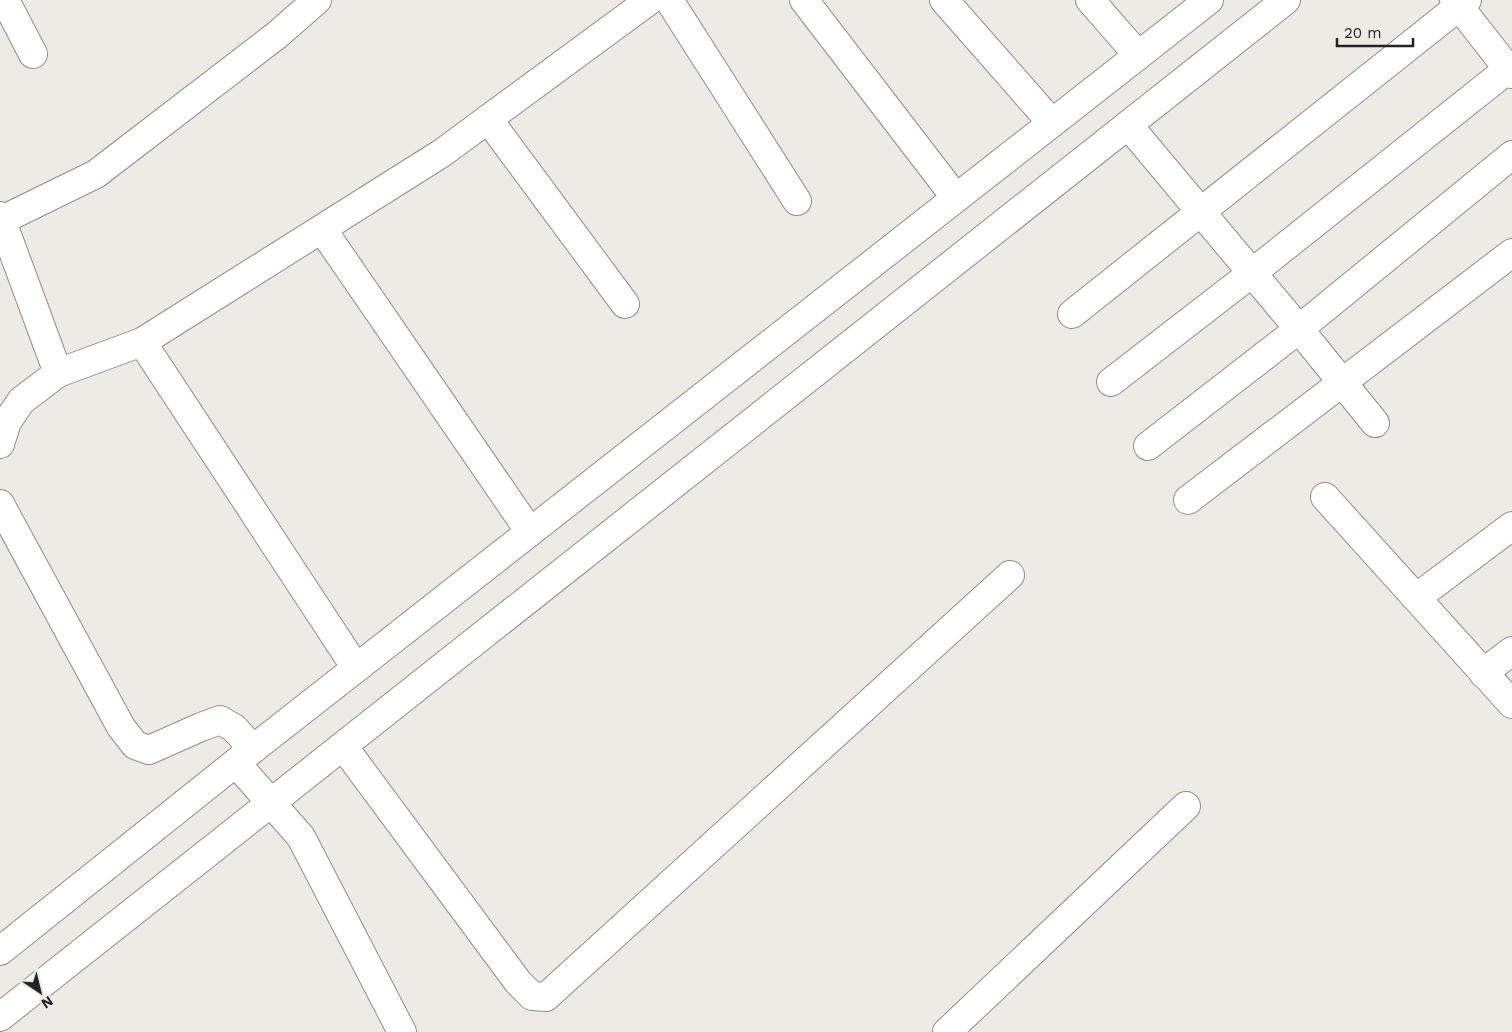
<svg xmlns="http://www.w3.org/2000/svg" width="1512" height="1032" viewBox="0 0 1512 1032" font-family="'Work Sans',sans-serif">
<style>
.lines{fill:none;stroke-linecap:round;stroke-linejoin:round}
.minor-casing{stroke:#908d89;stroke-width:30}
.minor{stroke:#fff;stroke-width:28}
</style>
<rect width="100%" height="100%" fill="#eeebe7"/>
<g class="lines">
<defs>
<g id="minor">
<polyline points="5,0 33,54"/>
<polyline points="669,0 797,201"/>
<polyline points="804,0 956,198"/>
<polyline points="944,0 1052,123"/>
<polyline points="1090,0 1138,55"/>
<polyline points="1454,0 1512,74"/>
<polyline points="488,119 625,304"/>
<polyline points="1128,125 1299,329 1375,423"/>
<polyline points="0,216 58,373"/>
<polyline points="2,220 96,174 277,35 317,0"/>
<polyline points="322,229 530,532"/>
<polyline points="1072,314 1467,0"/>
<polyline points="142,342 356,668"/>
<polyline points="1111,382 1252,273 1512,66"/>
<polyline points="0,444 7,422 21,401 58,373 142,342 442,153 650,0"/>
<polyline points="1148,446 1299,329 1512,155"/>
<polyline points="1325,497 1512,704"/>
<polyline points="1188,500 1512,253"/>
<polyline points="0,504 121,727 135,745 149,750 201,727 220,720 234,728 253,749"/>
<polyline points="1416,598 1512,526"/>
<polyline points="1483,673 1512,651"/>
<polyline points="343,746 518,982 532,996 546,997 1010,575"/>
<polyline points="236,763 301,837 402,1032"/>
<polyline points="0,951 253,749 1209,0"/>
<polyline points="0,1017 1286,0"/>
<polyline points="947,1032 1186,806"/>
</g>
</defs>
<use href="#minor" class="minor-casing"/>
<use href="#minor" class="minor"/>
</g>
<g transform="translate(40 992) rotate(145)" stroke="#eeebe7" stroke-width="4" paint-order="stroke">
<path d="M0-4L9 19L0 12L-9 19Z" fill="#242322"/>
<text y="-8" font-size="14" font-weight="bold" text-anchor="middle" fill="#242322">N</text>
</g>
<path d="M1337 38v8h76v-8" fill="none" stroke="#242322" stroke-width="2.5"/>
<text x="1344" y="38" font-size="15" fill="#242322" stroke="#eeebe7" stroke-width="4" paint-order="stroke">20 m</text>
</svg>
